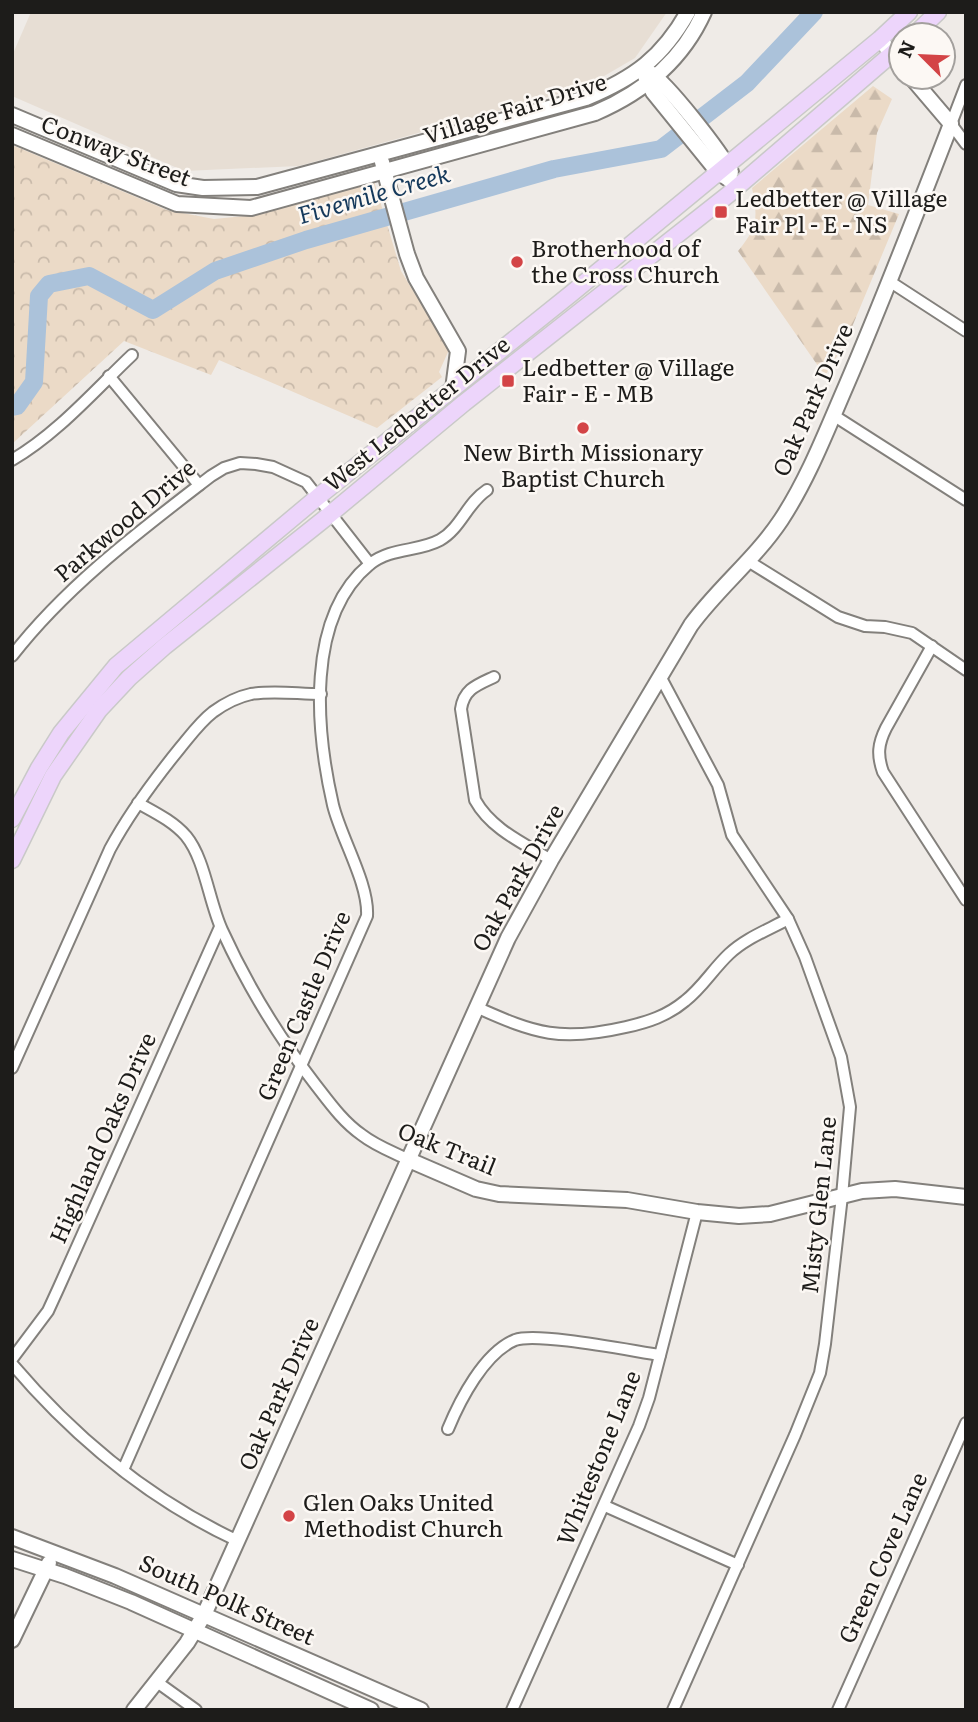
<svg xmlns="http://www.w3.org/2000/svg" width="978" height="1722" viewBox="0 0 978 1722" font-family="Literata,serif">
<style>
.built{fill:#e7ded4}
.forest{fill:url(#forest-firs)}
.park{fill:url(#park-crowns)}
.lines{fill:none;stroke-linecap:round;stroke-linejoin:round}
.river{stroke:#abc2da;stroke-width:18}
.street-casing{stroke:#83807c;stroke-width:14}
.secondary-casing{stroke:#83807c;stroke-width:18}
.primary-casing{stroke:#c9c9c8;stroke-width:19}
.street{stroke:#fff;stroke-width:10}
.secondary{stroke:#fff;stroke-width:14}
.primary{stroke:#edd5fb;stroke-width:16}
.poi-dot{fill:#d34446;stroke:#fcf8f4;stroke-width:2.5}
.labels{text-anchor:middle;stroke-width:5;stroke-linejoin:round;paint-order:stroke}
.street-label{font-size:23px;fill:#1d1c1a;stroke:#fcf8f4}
.poi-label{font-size:23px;fill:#1d1c1a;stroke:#fcf8f4;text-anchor:start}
.water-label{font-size:24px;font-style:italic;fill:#15395b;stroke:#fcf8f4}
</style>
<defs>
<pattern id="forest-firs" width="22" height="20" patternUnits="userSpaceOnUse" patternTransform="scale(1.75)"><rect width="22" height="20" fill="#ebdac7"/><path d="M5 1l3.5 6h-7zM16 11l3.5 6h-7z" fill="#c9baaa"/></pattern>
<pattern id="park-crowns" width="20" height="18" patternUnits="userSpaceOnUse" patternTransform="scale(1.75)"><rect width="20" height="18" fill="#ebdac7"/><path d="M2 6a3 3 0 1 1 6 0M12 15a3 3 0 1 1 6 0" fill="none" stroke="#c9baaa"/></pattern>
</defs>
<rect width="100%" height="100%" fill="#efebe7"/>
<polygon class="built" points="31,12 667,12 635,58 587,86 299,166 184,171 12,96 12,56"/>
<path class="forest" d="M873 86 892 99 877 133 868 205 899 214 847 339 825 376 738 251C758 227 758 218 752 188Z"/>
<polygon class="park" points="12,145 167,210 214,219 245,216 374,181 401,271 449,350 439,372 442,377 377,428 219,360 211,375 124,341 12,444"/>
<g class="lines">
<polyline class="river" points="12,407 17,406 34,382 39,296 49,284 89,276 153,310 215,271 306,240 554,169 661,149 747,83 814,12"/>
<defs>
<g id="street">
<polyline points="966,85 951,124 966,144"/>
<polyline points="889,281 966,331"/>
<polyline points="109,376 199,485"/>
<polyline points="833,415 966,500"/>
<path d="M12 460C58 433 94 391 132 355"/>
<polyline points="748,561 838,617 865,626 885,627 912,633 966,670"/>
<path d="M932 646 886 728C878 744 877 755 883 772L966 900"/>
<path d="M12 656C66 586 141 530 211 476L224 468 240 463 256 464 273 467 306 482 370 564"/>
<polyline points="660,676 718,785 732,835 788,919 805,957 841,1057 850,1107 842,1196 825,1344 820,1373 795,1435 673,1710"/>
<path d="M494 677C477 685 464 689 461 709L475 800C491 829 523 843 551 860"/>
<path d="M138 803C154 812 173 821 186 836 205 859 209 902 222 930 247 985 278 1036 315 1084 329 1102 343 1122 362 1135 376 1146 393 1152 409 1160"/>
<path d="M476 1007C536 1034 561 1042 626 1027 648 1022 667 1016 685 1001 702 988 713 969 729 954 746 938 768 930 788 919"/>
<path d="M12 1068 110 849C130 812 154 780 180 748 190 736 200 722 213 712 224 704 237 697 251 694 273 690 298 694 321 694"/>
<polyline points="12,1359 48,1311 59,1287 220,927"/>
<path d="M12 1364C75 1438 150 1500 238 1541"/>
<path d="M448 1429C460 1400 484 1353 515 1340 538 1332 632 1351 660 1355"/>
<path d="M123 1470 367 916C369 884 341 838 333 805 316 731 305 617 370 564 392 547 418 552 440 540 461 528 467 503 487 490"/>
<polyline points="605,1506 738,1565"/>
<polyline points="157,1682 196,1710"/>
<polyline points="512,1710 639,1426 649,1398 697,1212"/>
<polyline points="838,1710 966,1423"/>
</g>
<g id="secondary">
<polyline points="880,39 901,66"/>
<path d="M649 72C668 84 720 151 731 172"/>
<polyline points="645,76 653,92 717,171 738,186"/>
<path d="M12 115 176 184 203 188 257 187 586 98C634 78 662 58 688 12"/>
<path d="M12 135 177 204 251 208 595 113C644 92 682 61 704 12"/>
<polyline points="382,162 407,254 416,278 458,351 453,389"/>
<polyline points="409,1160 476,1189 499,1194 627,1200 697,1212 739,1216 770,1214 862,1191 895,1189 966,1197"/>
<polyline points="12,1537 115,1576 421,1710"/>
<polyline points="12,1559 65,1576 131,1602 371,1710"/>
<polyline points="12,1640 49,1563"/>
<path d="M134 1710 187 1643 204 1615 508 938 551 860 691 625C718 588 755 559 781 520 808 479 826 432 846 386 883 300 917 212 951 124L911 77"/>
</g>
<g id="primary">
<polyline points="914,35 938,12"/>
<polyline points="12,819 39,768 61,733 116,666 319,496 572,293 880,39 909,12"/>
<polyline points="12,860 53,776 99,710 129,678 165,646 323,520 464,403 729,194 901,46"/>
</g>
</defs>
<use href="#street" class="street-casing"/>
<use href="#secondary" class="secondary-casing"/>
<use href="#primary" class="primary-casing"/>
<use href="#street" class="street"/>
<use href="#secondary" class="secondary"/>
<use href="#primary" class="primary"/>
</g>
<g class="poi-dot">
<rect x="714" y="205" width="14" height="14" rx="3.5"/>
<circle cx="517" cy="262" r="7"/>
<rect x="501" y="374" width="14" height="14" rx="3.5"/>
<circle cx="583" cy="428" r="7"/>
<circle cx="289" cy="1516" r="7"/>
</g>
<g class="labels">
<g class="street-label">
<text transform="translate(515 109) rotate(-17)" y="8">Village Fair Drive</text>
<text transform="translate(116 151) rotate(21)" y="8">Conway Street</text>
<text transform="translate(813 400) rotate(-66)" y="8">Oak Park Drive</text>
<text transform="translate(417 414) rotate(-39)" y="8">West Ledbetter Drive</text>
<text transform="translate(125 521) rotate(-40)" y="8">Parkwood Drive</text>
<text transform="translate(518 878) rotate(-61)" y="8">Oak Park Drive</text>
<text transform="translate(304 1006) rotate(-67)" y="8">Green Castle Drive</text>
<text transform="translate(103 1138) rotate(-66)" y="8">Highland Oaks Drive</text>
<text transform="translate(447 1149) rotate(22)" y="8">Oak Trail</text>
<text transform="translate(819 1205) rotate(-84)" y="8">Misty Glen Lane</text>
<text transform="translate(279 1394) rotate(-66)" y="8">Oak Park Drive</text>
<text transform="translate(599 1458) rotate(-68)" y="8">Whitestone Lane</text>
<text transform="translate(883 1558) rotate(-66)" y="8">Green Cove Lane</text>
<text transform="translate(227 1600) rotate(24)" y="8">South Polk Street</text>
</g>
<g class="poi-label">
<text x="735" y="207">Ledbetter @ Village<tspan x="735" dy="26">Fair Pl - E - NS</tspan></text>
<text x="531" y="257">Brotherhood of<tspan x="531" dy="26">the Cross Church</tspan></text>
<text x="522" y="376">Ledbetter @ Village<tspan x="522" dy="26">Fair - E - MB</tspan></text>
<text x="583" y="461" text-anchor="middle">New Birth Missionary<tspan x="583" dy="26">Baptist Church</tspan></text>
<text x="303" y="1511">Glen Oaks United<tspan x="303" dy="26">Methodist Church</tspan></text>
</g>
<g class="water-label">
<text transform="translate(374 195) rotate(-16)" y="8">Fivemile Creek</text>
</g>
</g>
<rect width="978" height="1722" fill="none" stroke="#1d1c1a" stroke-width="28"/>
<g transform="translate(922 56) rotate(294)"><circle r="33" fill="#fcf8f4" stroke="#a3a09d" stroke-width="2"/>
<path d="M0-5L12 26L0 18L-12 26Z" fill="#d34446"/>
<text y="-10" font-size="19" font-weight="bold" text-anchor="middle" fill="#1d1c1a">N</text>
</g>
</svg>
